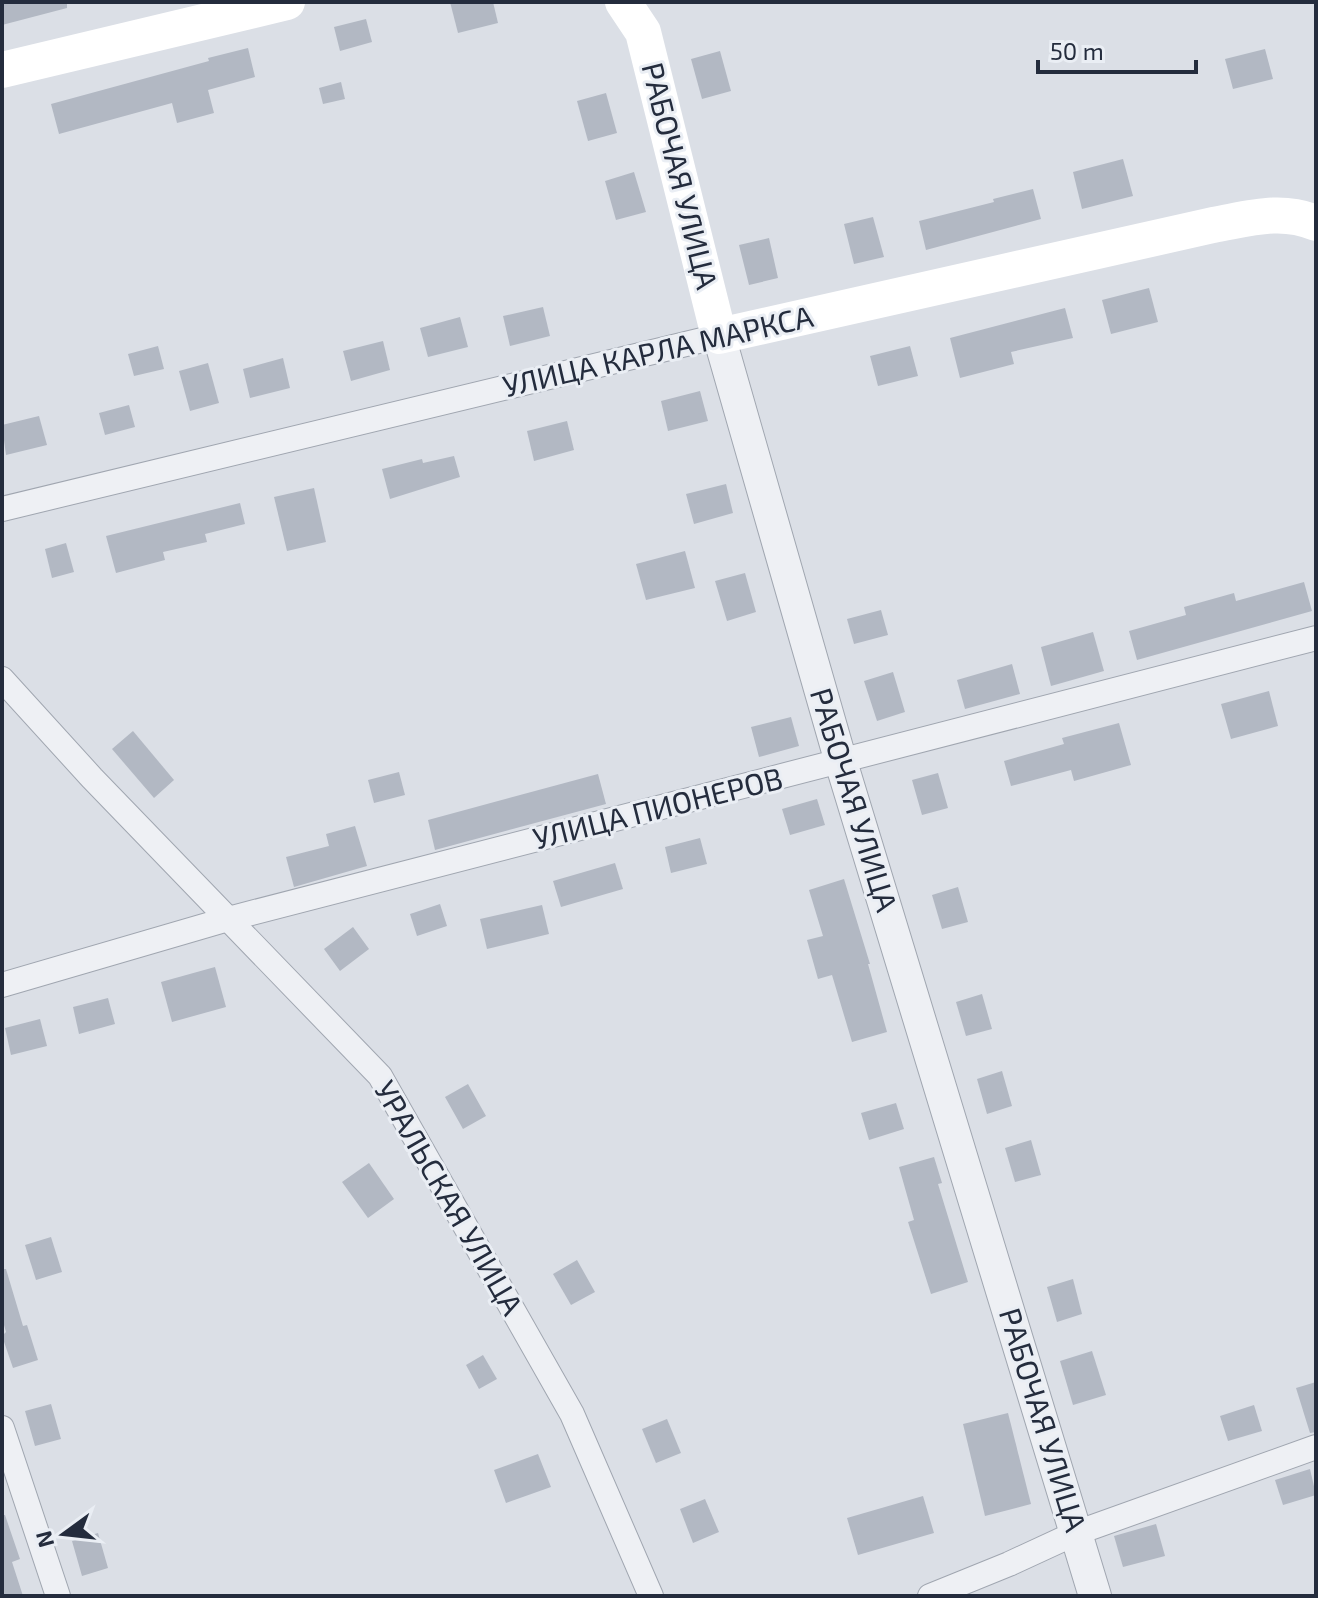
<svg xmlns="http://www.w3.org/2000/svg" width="1318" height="1598" viewBox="0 0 1318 1598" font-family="'Exo 2',sans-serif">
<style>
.building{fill:#b2b8c3}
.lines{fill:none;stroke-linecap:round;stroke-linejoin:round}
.minor-casing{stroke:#a0a6b0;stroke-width:26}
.tertiary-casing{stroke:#a0a6b0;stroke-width:34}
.minor{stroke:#eef0f4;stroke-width:24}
.tertiary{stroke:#eef0f4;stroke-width:32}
.secondary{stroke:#fff;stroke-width:36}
.labels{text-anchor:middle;stroke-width:6;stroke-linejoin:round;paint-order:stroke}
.street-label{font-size:30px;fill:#242c3d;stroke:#eaeef4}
</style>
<rect width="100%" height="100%" fill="#dbdfe6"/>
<g class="building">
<polygon points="2,2 67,2 67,8 2,25"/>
<polygon points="450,2 493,2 498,23 458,33"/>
<polygon points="366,19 372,42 340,51 334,27"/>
<polygon points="248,48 255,77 208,90 214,113 177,123 172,103 59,134 51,104 209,61 208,58"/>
<polygon points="1265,49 1273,79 1233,89 1225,59"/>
<polygon points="720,51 731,91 702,99 691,59"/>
<polygon points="341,82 345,99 323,104 319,88"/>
<polygon points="606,93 617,133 588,141 577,101"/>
<polygon points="1123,159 1133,196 1082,209 1073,172"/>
<polygon points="634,172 646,212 616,220 605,181"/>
<polygon points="1033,189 1041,219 926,250 919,221 994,202 993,199"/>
<polygon points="873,217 884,257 854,264 844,224"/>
<polygon points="769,238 778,278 749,285 739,245"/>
<polygon points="1149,288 1158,322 1111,334 1102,300"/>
<polygon points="543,307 550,336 510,346 503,316"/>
<polygon points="1065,308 1073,338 1011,352 1014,364 960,378 950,338"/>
<polygon points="460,317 468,347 428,357 420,328"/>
<polygon points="383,341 390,370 351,381 343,351"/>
<polygon points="158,346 164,369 134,376 128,354"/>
<polygon points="910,346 918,376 878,386 870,356"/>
<polygon points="283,358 290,388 250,398 243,369"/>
<polygon points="208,363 219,403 190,411 179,371"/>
<polygon points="700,391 708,421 668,431 661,401"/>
<polygon points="129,405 135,427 105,435 99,413"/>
<polygon points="39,416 47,445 6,455 2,425"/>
<polygon points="567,421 574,450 534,461 527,431"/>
<polygon points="454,456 460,477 390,499 382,469 422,459 423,463"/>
<polygon points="726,484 733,513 694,524 686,494"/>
<polygon points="314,488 326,542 287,551 274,497"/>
<polygon points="240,503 245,524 205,534 207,542 163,552 165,560 116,573 106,536"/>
<polygon points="66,543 74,572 52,578 45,549"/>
<polygon points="685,551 695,588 646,600 636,564"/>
<polygon points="745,573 756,612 727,621 715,581"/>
<polygon points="1304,582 1312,611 1137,660 1129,631 1186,615 1184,607 1234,593 1236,601"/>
<polygon points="881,610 888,635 854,644 847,619"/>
<polygon points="1093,632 1104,671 1051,686 1041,647"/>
<polygon points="1012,664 1020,694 965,709 957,680"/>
<polygon points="893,672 905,712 877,721 864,681"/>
<polygon points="1269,691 1278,726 1231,739 1221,704"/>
<polygon points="791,717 799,746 759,757 751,727"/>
<polygon points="1119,723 1131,765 1074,781 1071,770 1011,786 1004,761 1064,744 1062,738"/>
<polygon points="133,731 174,780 154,798 112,749"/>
<polygon points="399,772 405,795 374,803 368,780"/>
<polygon points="938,773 948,808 922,815 912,780"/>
<polygon points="598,774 606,804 435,850 428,820"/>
<polygon points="817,799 825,825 790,835 782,809"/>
<polygon points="355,826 367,866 294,887 286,857 329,846 326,834"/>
<polygon points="700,838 707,864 671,873 665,847"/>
<polygon points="615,863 623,889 561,907 553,881"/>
<polygon points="844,879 870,964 868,964 887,1032 852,1042 832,975 818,979 807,940 823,936 809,890"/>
<polygon points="958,887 968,922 942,929 932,895"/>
<polygon points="440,904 447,926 417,936 410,914"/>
<polygon points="542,905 549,934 487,949 480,919"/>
<polygon points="353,927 369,949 340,971 324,949"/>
<polygon points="215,967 226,1007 172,1022 161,982"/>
<polygon points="982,994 992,1029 966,1036 956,1002"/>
<polygon points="108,998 115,1024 79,1034 73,1007"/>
<polygon points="40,1019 47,1046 11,1055 5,1028"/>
<polygon points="1002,1071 1012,1106 987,1114 977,1079"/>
<polygon points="468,1084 486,1116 463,1129 445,1097"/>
<polygon points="896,1103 904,1129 869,1140 861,1113"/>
<polygon points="1031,1140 1041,1175 1015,1182 1005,1148"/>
<polygon points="934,1157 942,1183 938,1184 968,1282 931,1294 908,1222 914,1220 899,1167"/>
<polygon points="369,1163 394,1199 368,1218 342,1182"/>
<polygon points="51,1237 62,1272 36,1280 25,1245"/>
<polygon points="577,1260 595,1292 571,1305 553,1274"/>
<polygon points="2,1269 6,1269 23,1326 27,1325 38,1360 13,1368 2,1336 6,1332 2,1318"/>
<polygon points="1073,1279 1082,1314 1057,1322 1047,1287"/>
<polygon points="1092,1351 1106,1395 1073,1405 1060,1361"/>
<polygon points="483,1355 497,1379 479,1389 466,1365"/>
<polygon points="1316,1382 1316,1432 1310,1433 1296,1388"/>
<polygon points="51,1404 61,1439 35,1446 25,1411"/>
<polygon points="1254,1405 1262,1431 1228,1441 1220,1416"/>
<polygon points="1008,1413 1031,1504 985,1516 963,1424"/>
<polygon points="667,1419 681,1453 656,1463 642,1429"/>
<polygon points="538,1454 551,1487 506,1503 494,1470"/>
<polygon points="1310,1469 1316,1495 1283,1505 1275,1480"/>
<polygon points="923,1496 934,1533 858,1555 847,1518"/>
<polygon points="705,1499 719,1532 693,1543 680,1509"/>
<polygon points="2,1515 5,1515 20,1559 12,1562 23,1596 2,1596"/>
<polygon points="1156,1524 1165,1556 1123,1567 1114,1536"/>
<polygon points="98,1533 108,1568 82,1576 72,1541"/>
</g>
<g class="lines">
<defs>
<g id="minor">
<polyline points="2,509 719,336"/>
<polyline points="2,679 92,778 380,1076 572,1414 651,1596"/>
<polyline points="2,985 228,919 1316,638"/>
<polyline points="2,1428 58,1596"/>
<polyline points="930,1596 1009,1564 1076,1533 1316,1447"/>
</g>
<polyline id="tertiary" points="719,336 841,762 1095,1596"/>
</defs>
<use href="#minor" class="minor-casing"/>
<use href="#tertiary" class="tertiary-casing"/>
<use href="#minor" class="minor"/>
<use href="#tertiary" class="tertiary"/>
<g class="secondary">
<path d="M623 2 643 32 719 336 1213 225C1248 219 1281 208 1316 223"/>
<polyline points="2,70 287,2"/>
</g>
</g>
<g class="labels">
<g class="street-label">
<text transform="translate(679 176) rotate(76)" y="10">РАБОЧАЯ УЛИЦА</text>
<text transform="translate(658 352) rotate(-13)" y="10">УЛИЦА КАРЛА МАРКСА</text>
<text transform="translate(853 800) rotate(73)" y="10">РАБОЧАЯ УЛИЦА</text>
<text transform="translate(658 809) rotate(-14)" y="10">УЛИЦА ПИОНЕРОВ</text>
<text transform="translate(448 1198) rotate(60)" y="10">УРАЛЬСКАЯ УЛИЦА</text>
<text transform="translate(1042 1420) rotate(73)" y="10">РАБОЧАЯ УЛИЦА</text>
</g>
</g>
<rect width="1318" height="1598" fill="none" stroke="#242c3d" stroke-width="8"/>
<g transform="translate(64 1534) rotate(255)" stroke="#eaeef4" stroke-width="6" paint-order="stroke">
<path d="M0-6L14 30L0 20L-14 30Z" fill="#242c3d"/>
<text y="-12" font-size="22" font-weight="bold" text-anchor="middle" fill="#242c3d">N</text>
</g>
<path d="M1038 60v12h158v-12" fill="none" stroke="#242c3d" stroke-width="4"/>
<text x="1050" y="60" font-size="24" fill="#242c3d" stroke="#eaeef4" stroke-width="6" paint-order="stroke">50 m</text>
</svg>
